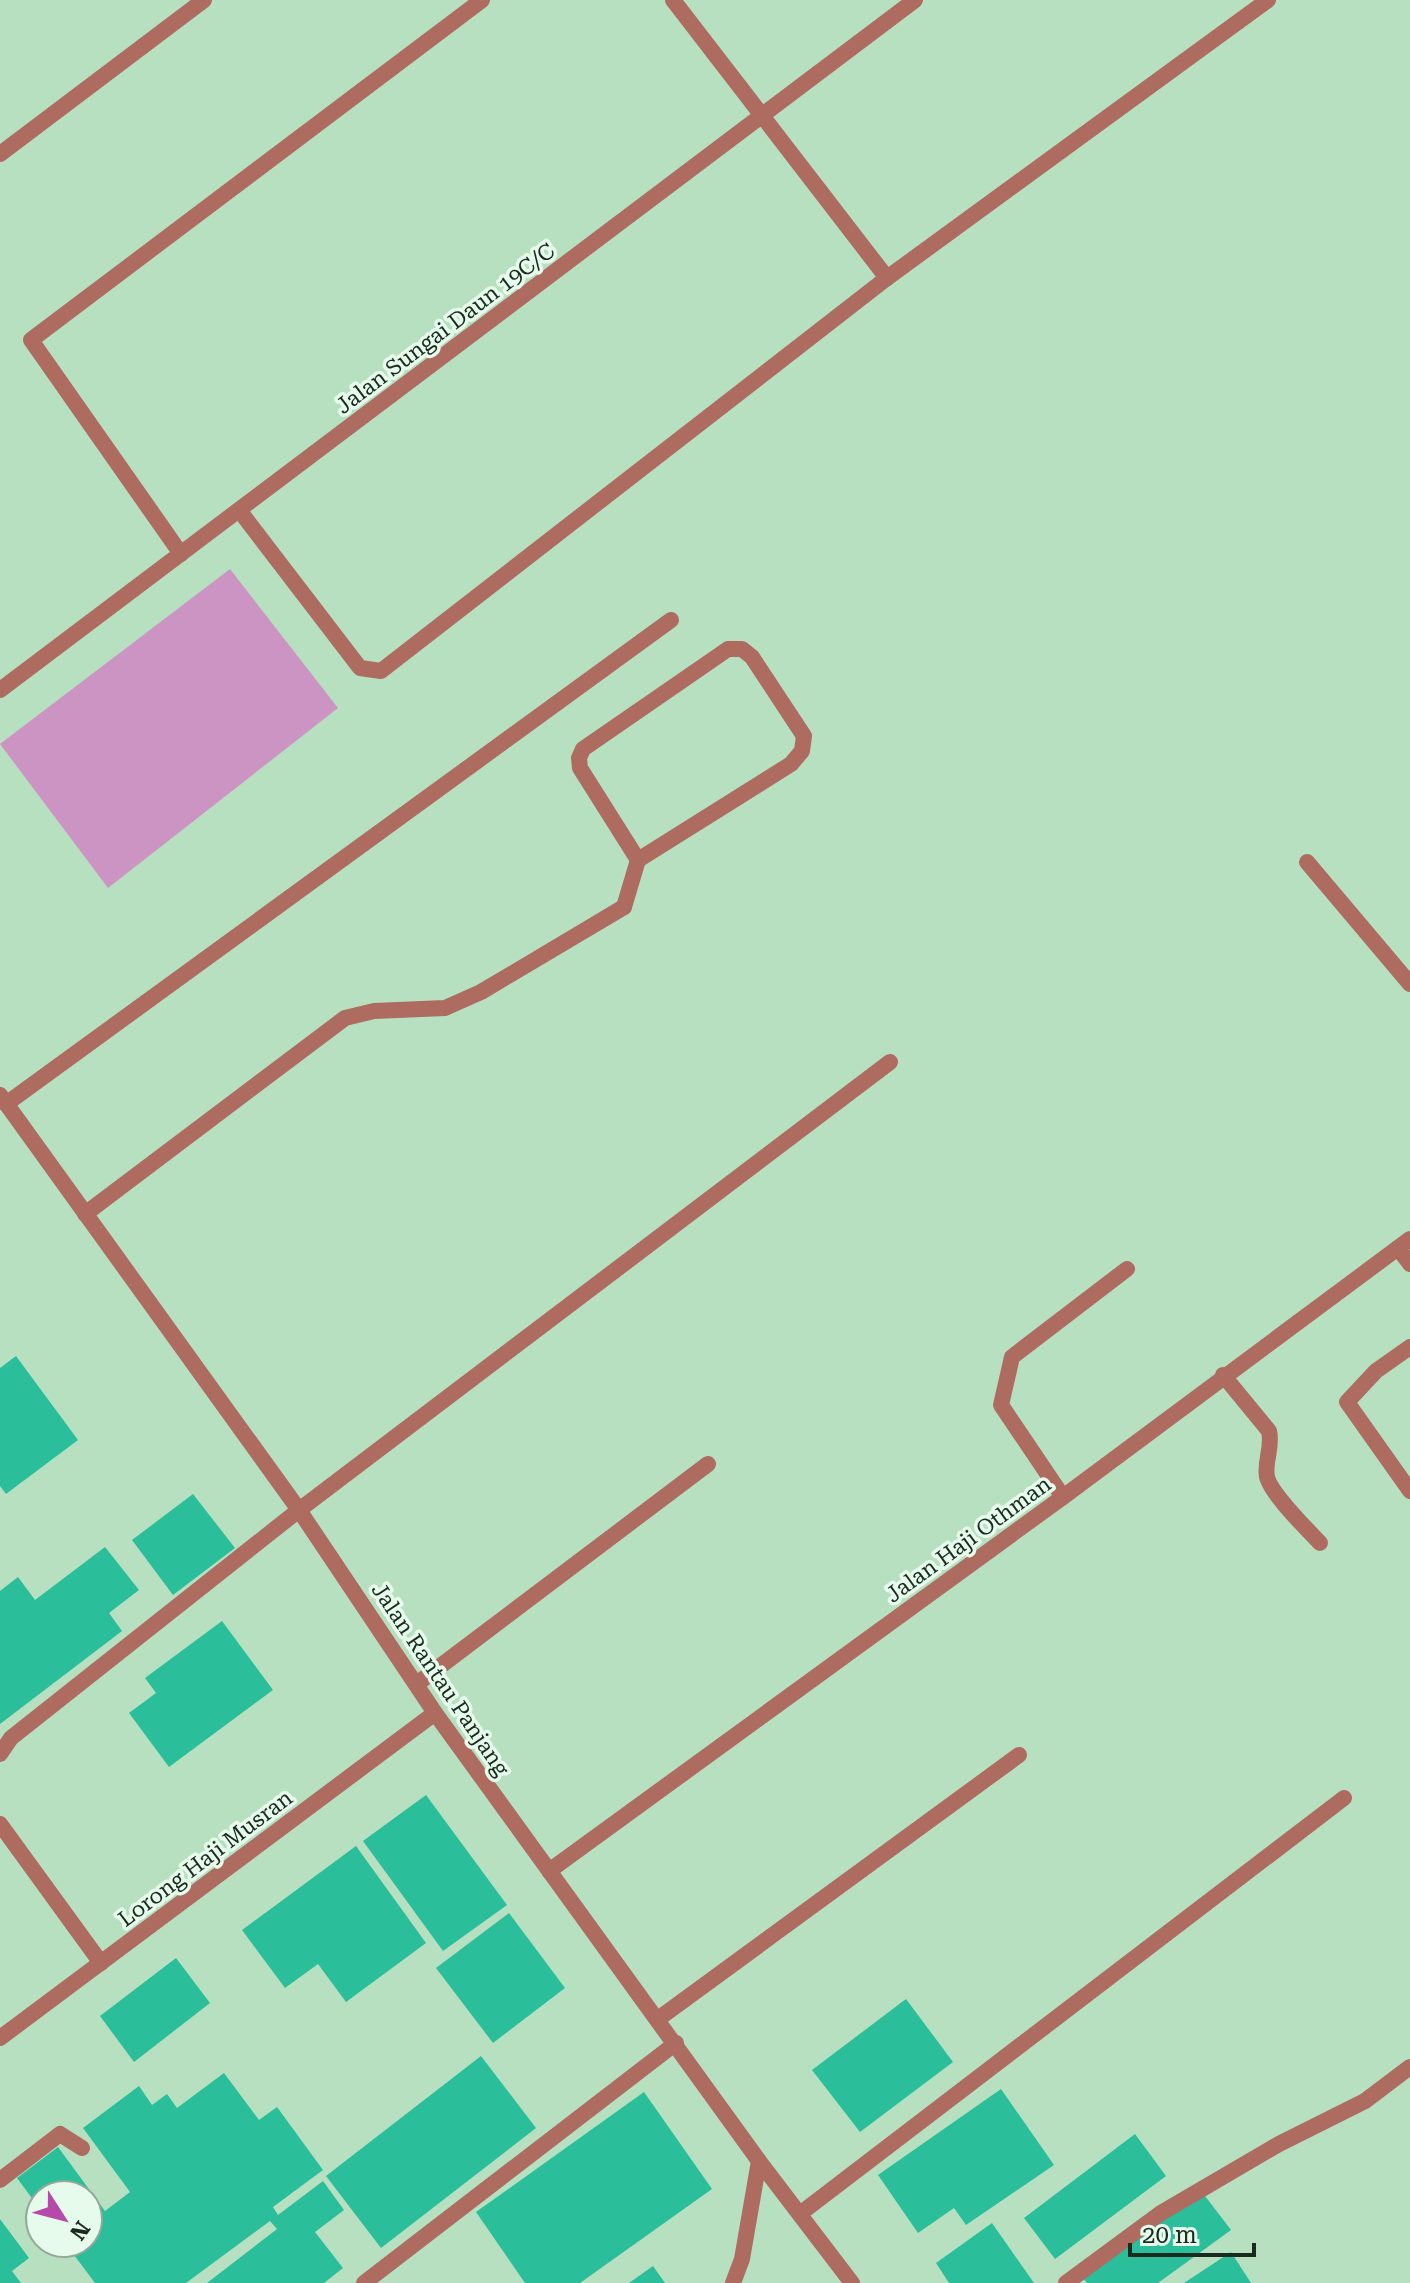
<svg xmlns="http://www.w3.org/2000/svg" width="1410" height="2283" viewBox="0 0 1410 2283" font-family="'Roboto Serif',serif">
<style>
.green{fill:#cc94c3}
.building{fill:#2abe9b}
.lines{fill:none;stroke-linecap:round;stroke-linejoin:round}
.service{stroke:#ad6c5f;stroke-width:16}
.minor{stroke:#ad6c5f;stroke-width:16}
.tertiary{stroke:#ad6c5f;stroke-width:16}
.labels{text-anchor:middle;stroke-width:7;stroke-linejoin:round;paint-order:stroke}
.street-label{font-size:22px;fill:#1a2a1e;stroke:#e6fbeb}
</style>
<rect width="100%" height="100%" fill="#b7e0c1"/>
<polygon class="green" points="230,569 338,708 108,888 0,744"/>
<g class="building">
<polygon points="16,1356 78,1440 6,1494 0,1486 0,1368"/>
<polygon points="193,1494 235,1548 173,1595 132,1540"/>
<polygon points="105,1547 139,1590 109,1613 122,1631 0,1724 0,1591 18,1577 35,1600"/>
<polygon points="222,1621 273,1690 169,1767 129,1713 156,1693 145,1678"/>
<polygon points="426,1795 507,1905 443,1951 363,1841"/>
<polygon points="356,1846 426,1943 346,2002 318,1964 285,1988 242,1930"/>
<polygon points="509,1913 565,1988 493,2043 436,1968"/>
<polygon points="176,1958 210,2003 134,2062 100,2016"/>
<polygon points="906,1999 953,2062 860,2132 812,2070"/>
<polygon points="481,2056 536,2128 381,2248 326,2176"/>
<polygon points="224,2073 259,2120 277,2107 323,2170 273,2207 278,2215 323,2181 344,2210 315,2232 343,2268 324,2283 207,2283 277,2229 270,2221 186,2283 95,2283 65,2243 88,2243 88,2195 40,2195 40,2209 17,2178 58,2147 105,2211 130,2192 83,2128 139,2086 152,2105 167,2094 177,2108"/>
<polygon points="1001,2089 1054,2165 966,2225 954,2208 918,2233 878,2175"/>
<polygon points="644,2092 712,2189 580,2283 525,2283 476,2212"/>
<polygon points="1135,2134 1166,2176 1055,2259 1024,2218"/>
<polygon points="1202,2192 1231,2230 1158,2283 1087,2283 1083,2278"/>
<polygon points="0,2219 29,2258 12,2271 21,2283 0,2283"/>
<polygon points="992,2223 1034,2283 949,2283 936,2263"/>
<polygon points="1231,2252 1251,2283 1184,2283"/>
<polygon points="653,2266 665,2283 629,2283"/>
</g>
<g class="lines">
<g class="service">
<polyline points="673,0 887,278 1268,0"/>
<polyline points="239,510 360,668 381,671 887,278"/>
<polyline points="181,554 31,340 482,0"/>
<polyline points="1307,862 1410,984"/>
<polyline points="624,907 638,860 791,764 802,751 804,736 752,657 742,649 728,649 583,749 579,758 580,768 638,860"/>
<polyline points="6,1104 671,620"/>
<polyline points="1398,1248 1410,1264"/>
<polyline points="1410,1347 1376,1371 1347,1402 1410,1491"/>
<path d="M1223 1375 1269 1431C1273 1447 1264 1462 1267 1477 1271 1494 1307 1529 1320 1543"/>
<polyline points="1063,1497 1001,1405 1012,1357 1127,1269"/>
<polyline points="418,1683 708,1464"/>
<polyline points="0,2180 60,2134 82,2148"/>
</g>
<g class="minor">
<polyline points="0,154 204,0"/>
<polyline points="0,690 915,0"/>
<polyline points="0,1095 299,1510 435,1713"/>
<polyline points="85,1214 345,1018 374,1011 445,1008 481,992 624,907"/>
<polyline points="0,1754 11,1738 299,1510 890,1062"/>
<polyline points="0,1824 101,1963"/>
<polyline points="658,2019 1019,1755"/>
<polyline points="801,2213 1344,1798"/>
<polyline points="364,2283 676,2043"/>
<polyline points="733,2283 742,2259 759,2161"/>
<polyline points="1066,2283 1161,2213 1279,2144 1365,2101 1410,2067"/>
</g>
<g class="tertiary">
<polyline points="549,1871 1063,1497 1410,1239"/>
<polyline points="0,2038 435,1713 759,2161 852,2283"/>
</g>
</g>
<g class="labels">
<g class="street-label">
<text transform="translate(445 328) rotate(-37)" y="8">Jalan Sungai Daun 19C/C</text>
<text transform="translate(968 1539) rotate(-36)" y="8">Jalan Haji Othman</text>
<text transform="translate(441 1679) rotate(56)" y="8">Jalan Rantau Panjang</text>
<text transform="translate(205 1858) rotate(-37)" y="8">Lorong Haji Musran</text>
</g>
</g>
<g transform="translate(64 2219) rotate(126)"><circle r="38" fill="#e6fbeb" stroke="#94a799" stroke-width="2"/>
<path d="M0-6L14 30L0 20L-14 30Z" fill="#b64aaa"/>
<text y="-12" font-size="22" font-weight="bold" text-anchor="middle" fill="#1a2a1e">N</text>
</g>
<path d="M1130 2243v12h124v-12" fill="none" stroke="#1a2a1e" stroke-width="4"/>
<text x="1142" y="2243" font-size="24" fill="#1a2a1e" stroke="#e6fbeb" stroke-width="6" paint-order="stroke">20 m</text>
</svg>
